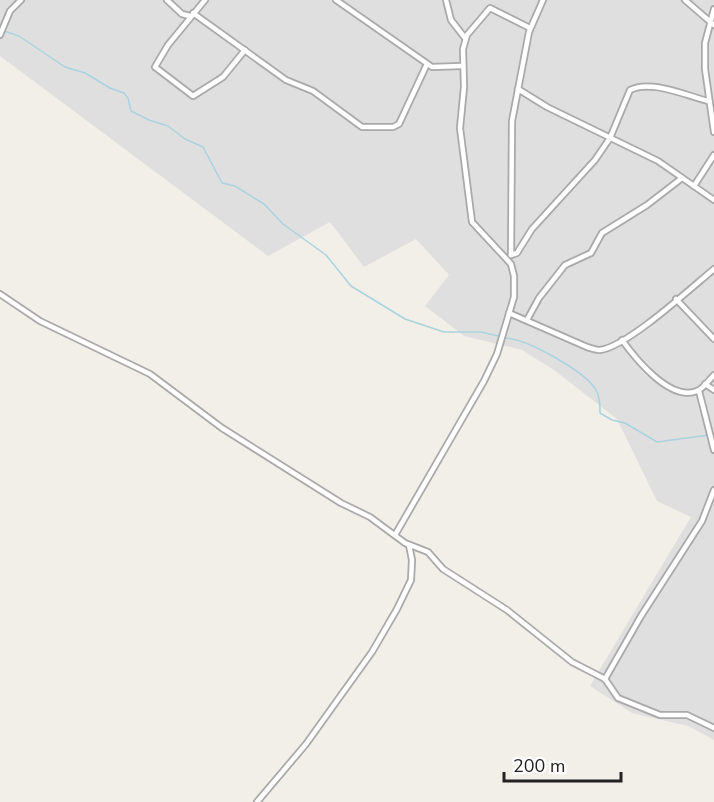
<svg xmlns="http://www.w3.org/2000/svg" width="714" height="802" viewBox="0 0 714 802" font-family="'Nunito Sans',sans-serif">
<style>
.residential{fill:#e0dfdf}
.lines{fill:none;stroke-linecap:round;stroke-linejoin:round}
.stream{stroke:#aad3df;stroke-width:1.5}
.minor-casing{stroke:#a9a9a9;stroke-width:8}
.minor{stroke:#fff;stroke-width:4.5}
</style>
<rect width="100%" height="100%" fill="#f2efe9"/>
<polygon class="residential" points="0,0 714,0 714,740 688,726 632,713 590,686 691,517 657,501 617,419 554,370 522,350 464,336 425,306 449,275 416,239 364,267 330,222 268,256 0,56"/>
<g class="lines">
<g class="stream">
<polyline points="4,31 19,36 65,67 85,73 110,88 124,93 128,98 131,111 149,120 168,126 185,139 203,147 222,183 235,186 264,204 283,224 326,255 351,286 405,319 444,332 481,332 498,336"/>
<path d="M505 338C526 338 586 372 596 390 600 397 600 405 600 413L612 420 625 423 657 442 709 435"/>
</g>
<defs>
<g id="minor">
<polyline points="167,0 182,14 190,16"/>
<polyline points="205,0 168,45 155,67 193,96 223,77 245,50"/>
<polyline points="336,0 432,67 461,66"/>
<polyline points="446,0 451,20 465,38"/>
<polyline points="685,0 714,25"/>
<polyline points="714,9 705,43 705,69 714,132"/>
<polyline points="193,13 286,80 313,91 362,127 393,127 399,124 427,64"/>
<polyline points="0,35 10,11 21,0"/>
<polyline points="518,89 547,107 658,161 714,200"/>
<polyline points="694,186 714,155"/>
<path d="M511 255 517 253 532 229 595 160 610 138 630 90C651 79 687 96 708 101"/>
<polyline points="511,255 512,121 529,32 543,0"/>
<polyline points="0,294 40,321 150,374 222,428 341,503 370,517 405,543 428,552 443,569 507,610 572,662 605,679 618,698 660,715 687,715 714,728"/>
<polyline points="676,299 714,339"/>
<path d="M509 313 587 347C591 348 596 350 600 350 627 347 691 288 714 269"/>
<polyline points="527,320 539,298 565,265 591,253 602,233 647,205 682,178"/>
<path d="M622 340C635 358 670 402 697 391 703 389 709 380 714 375"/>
<polyline points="705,384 714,390"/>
<polyline points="699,391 714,450"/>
<polyline points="395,535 484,381 497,354 514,297 514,276 511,264 472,222 460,128 464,87 463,49 467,35 490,8 530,28"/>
<polyline points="605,679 641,616 702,521 714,490"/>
<polyline points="257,802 306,744 372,652 397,609 411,580 412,560 409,545"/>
</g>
</defs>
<use href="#minor" class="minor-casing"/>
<use href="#minor" class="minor"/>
</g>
<path d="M504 772v9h117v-9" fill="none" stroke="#222222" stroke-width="3"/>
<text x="513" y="772" font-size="18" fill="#222222" stroke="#ffffff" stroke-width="4.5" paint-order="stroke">200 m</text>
</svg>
